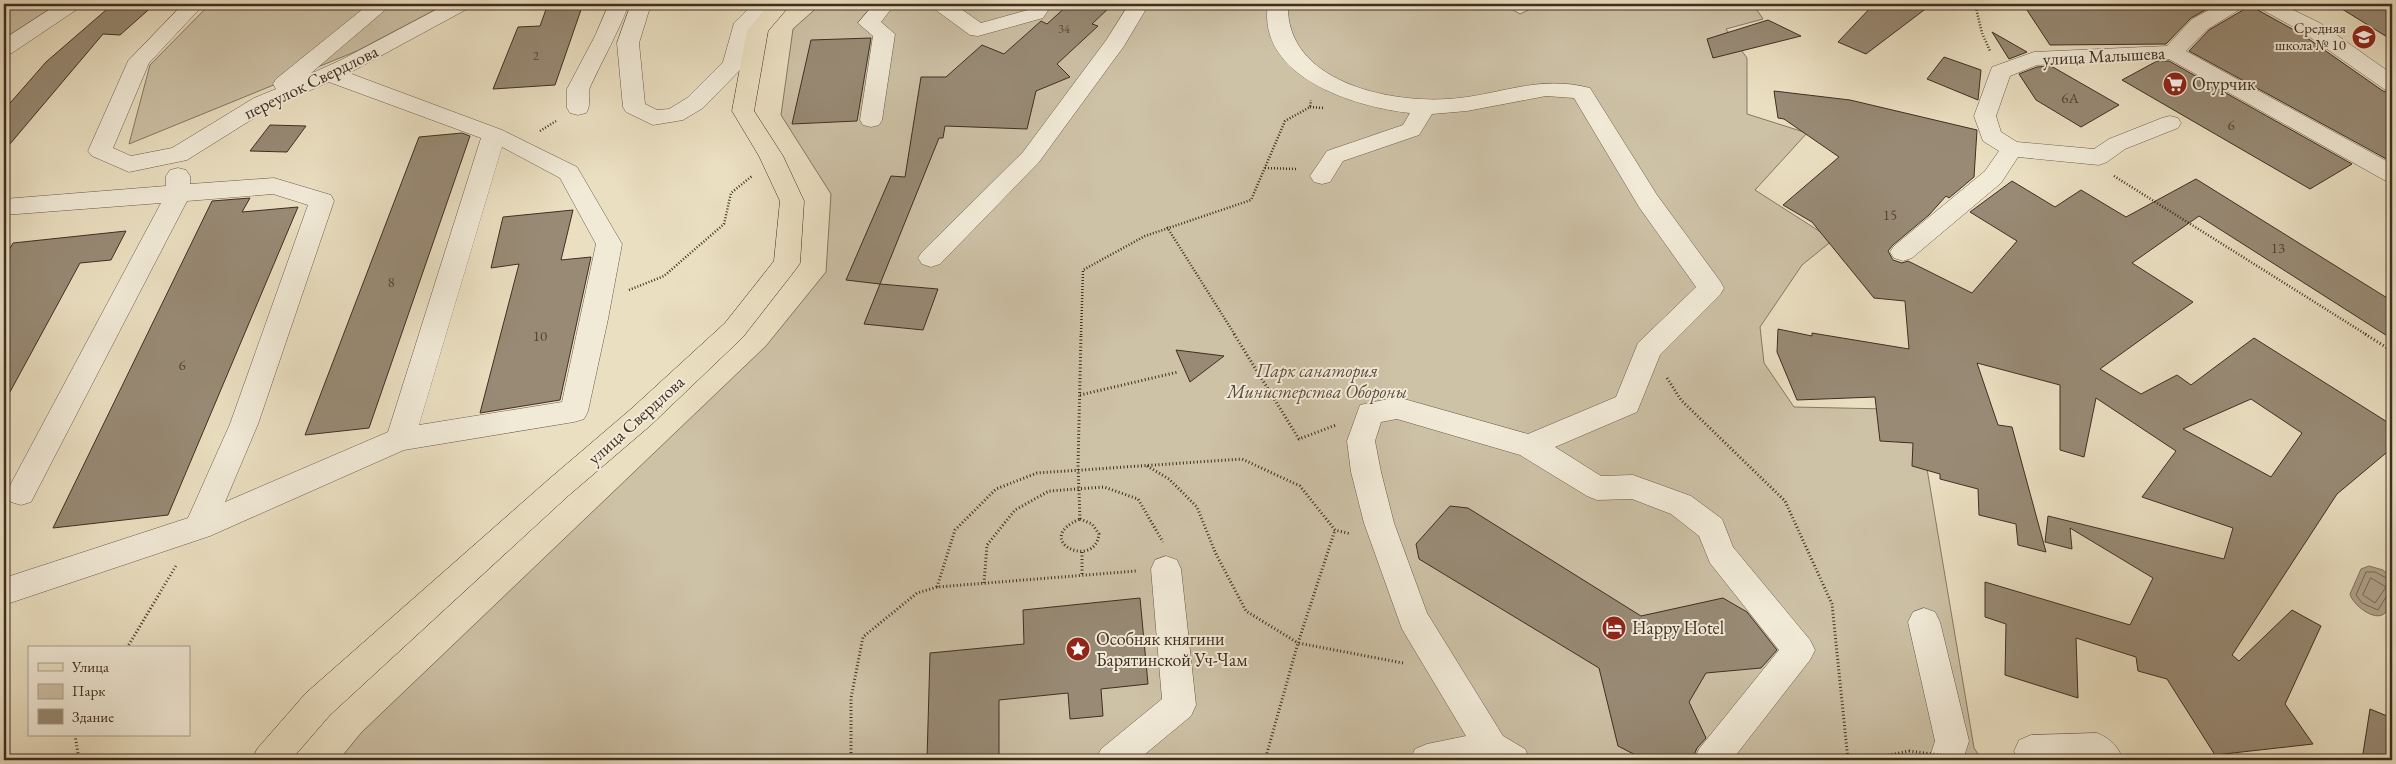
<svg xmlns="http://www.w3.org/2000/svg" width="2396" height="764" viewBox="0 0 2396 764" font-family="'EB Garamond',serif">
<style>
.green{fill:#cdc1a6;stroke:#867864}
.water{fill:#b0a38b;stroke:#837461}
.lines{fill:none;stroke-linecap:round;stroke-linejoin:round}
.shore{stroke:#786856;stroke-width:1}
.building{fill:#988a75;stroke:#402e22;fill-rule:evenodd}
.minor-casing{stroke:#6a5a4a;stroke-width:1}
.major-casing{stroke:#402e22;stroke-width:1}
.path-far1{stroke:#402e22;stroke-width:2.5;stroke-dasharray:1 2;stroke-linecap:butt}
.path{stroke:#402e22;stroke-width:3;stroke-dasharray:1 2.5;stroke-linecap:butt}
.minor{fill:#f1ead7;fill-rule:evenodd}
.major{fill:#eadfc1;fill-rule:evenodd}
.path-bridge{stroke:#402e22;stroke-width:3;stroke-dasharray:1 2.5;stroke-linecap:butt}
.labels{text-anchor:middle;stroke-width:4;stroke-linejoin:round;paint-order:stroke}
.far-number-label{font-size:12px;fill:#564537}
.far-poi-label{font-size:15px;fill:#402e22;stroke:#f1ead7;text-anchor:end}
.number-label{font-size:15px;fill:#564537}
.street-label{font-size:18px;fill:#402e22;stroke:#f1ead7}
.poi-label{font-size:18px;fill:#402e22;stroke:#f1ead7;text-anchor:start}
.park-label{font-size:18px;font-style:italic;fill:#5c4b3c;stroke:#f1ead7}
</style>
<rect width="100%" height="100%" fill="#eadfc1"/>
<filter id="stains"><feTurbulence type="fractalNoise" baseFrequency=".004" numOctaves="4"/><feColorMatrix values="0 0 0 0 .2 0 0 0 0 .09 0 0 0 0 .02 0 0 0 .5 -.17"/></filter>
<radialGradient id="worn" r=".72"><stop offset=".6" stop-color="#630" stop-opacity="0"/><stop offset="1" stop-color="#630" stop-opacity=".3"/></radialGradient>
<g class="green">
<polygon points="4,4 77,4 4,50"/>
<polygon points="210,4 446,4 357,51 129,144 150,65"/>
<polygon points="821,4 1503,4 1520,14 1541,4 1753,4 1763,19 1726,29 1747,58 1747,114 1807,133 1755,190 1833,240 1802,265 1760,327 1764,363 1794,407 1888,409 1923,445 1974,748 1982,760 339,760 362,732 766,346 826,272 831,194 781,115 793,29"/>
</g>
<path class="water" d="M2369 566 2383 570 2392 578C2392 588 2393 605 2385 613 2375 623 2352 604 2350 594L2361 569Z"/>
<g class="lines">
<g class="shore">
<polygon points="2371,578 2386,587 2375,603 2363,595"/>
<polyline points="2392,581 2375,572 2366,572 2356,595 2362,603 2378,610 2386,597 2392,595"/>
</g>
</g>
<g class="building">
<polygon points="113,4 155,4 120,35 103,34 4,151 4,110 46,62"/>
<polygon points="548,4 583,4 555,85 493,89 518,27 540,26"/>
<polygon points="1069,4 1113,4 1092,24 1098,26 1057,64 1070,77 1036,91 1027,129 945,126 943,138 939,138 880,284 846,280 891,176 905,177 921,77 946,77 982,45 1004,54 1041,21 1047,24"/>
<polygon points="1874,4 1932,4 1866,54 1838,42"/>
<polygon points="2023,4 2216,4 2191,18 2166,44 2050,45"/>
<polygon points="2247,4 2303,35 2383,91 2392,93 2392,162 2189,51 2209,30 2243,10"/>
<polygon points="2334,4 2378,4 2392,13 2392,40"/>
<polygon points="1768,20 1801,36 1713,58 1707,39"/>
<polygon points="1992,32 2027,52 2009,59"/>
<polygon points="871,38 857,121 792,124 811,40"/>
<polygon points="1944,57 1981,70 1978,100 1927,79"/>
<polygon points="2157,61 2169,61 2352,164 2310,189 2122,80"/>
<polygon points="2051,66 2119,105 2081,127 2036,100 2019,74 2037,67"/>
<path d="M1774 91 1850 100 1977 130 1974 177 1949 198 1946 196 1929 215 1893 245 1888 251 1893 260 1902 263 1908 261 1972 293 2017 241 1970 212 2012 181 2055 207 2081 190 2126 217 2196 179 2392 301V339L2199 216 2132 263 2193 302 2100 369 2141 394 2177 375 2191 385 2254 338 2392 425V448L2337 494 2232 655 2239 661 2292 610 2321 626 2285 704 2313 744 2215 755 2167 679 2138 671 2136 657 2076 638 2078 698 2005 675 2006 624 1985 617V582L2130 625 2153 578 2070 528 2072 549 2045 542 2048 516 2224 559 2233 528 2142 497 2176 451 2096 398 2084 457 2060 450V385L1977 363 1998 425 2012 427 2046 552 2018 545 2016 524 1979 515 1978 489 1940 479V474L1912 466 1913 443 1880 441 1875 397 1797 400 1777 352 1778 329 1812 336V333L1909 349 1905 301 1874 298 1812 222 1783 205 1839 157 1784 119 1778 118ZM2251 399 2302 433 2271 477 2183 429Z"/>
<polygon points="270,125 306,126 287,152 250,151"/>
<polygon points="462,133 470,136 369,428 305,435 419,137"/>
<polygon points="250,198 242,212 298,207 168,515 53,528 212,201"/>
<polygon points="573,210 561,260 591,257 560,400 480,413 519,264 491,268 503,217"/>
<polygon points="126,231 111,260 80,263 4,403 4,259 13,243"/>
<polygon points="880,284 938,289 923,330 864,324"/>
<polygon points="1176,350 1224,356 1190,382"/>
<polygon points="1450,506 1468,508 1641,616 1723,598 1747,612 1777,650 1761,668 1706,673 1689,702 1706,738 1697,748 1692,760 1645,760 1618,746 1599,668 1419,559 1416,544"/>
<polygon points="1140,598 1148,684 1101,689 1103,716 1070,719 1068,693 999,700 999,760 927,760 930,653 1024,644 1023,610"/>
<polygon points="2370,709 2392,718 2392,760 2362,760"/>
</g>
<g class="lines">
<defs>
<g id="minor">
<polygon points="58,4 82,4 79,8 12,53 4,54 4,39"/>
<path d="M183 4H204L149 63 113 148 131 156 172 148 254 98 276 89 273 84 276 79 369 4H392L310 74 341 60 447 4H472L469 8 349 73 502 130 577 167 622 244 608 319 588 411 584 419 574 422 404 450 210 536 4 605V578L188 518 230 424 308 205 273 194 187 201 31 502 21 505 11 502 6 493 161 203 4 215V199L166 186V176L170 170 178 168 186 170 190 176V184L274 178 331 195 334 201 258 424 225 502 388 432 481 138 329 82 270 108 187 160 129 172 92 156 88 151 128 61ZM502 147 560 178 596 244 562 402 419 425Z"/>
<path d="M609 4H629C618 33 603 59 590 87 587 95 592 105 586 113L578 115 570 113 567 108V89L595 36Z"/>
<polygon points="631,4 651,4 639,43 645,104 657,110 669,109 687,98 723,62 734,23 753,4 775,4 755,25 741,69 703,108 683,120 653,125 626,112 623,107 617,43"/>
<polygon points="874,4 895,4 881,22 895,34 882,120 879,125 871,127 863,125 860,120 873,36 858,23"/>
<polygon points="930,4 954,4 981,23 1028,10 1032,4 1052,4 1043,18 978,36 970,35 933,8"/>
<polygon points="1129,4 1149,4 1124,46 1039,162 940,264 931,267 922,264 918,258 922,252 1023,152 1107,39"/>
<path d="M1268 4H1288C1285 81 1387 103 1448 99 1499 96 1537 74 1590 88L1657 195 1720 281 1724 288 1720 295 1660 355 1637 412 1555 447 1601 476 1633 475 1691 496 1722 519 1733 547 1810 640 1815 650 1810 660 1732 760H1694L1699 749 1779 650 1710 563 1699 536 1671 514 1632 499 1597 500 1587 496 1520 455 1397 419 1381 422 1375 441 1381 472 1394 523 1427 613 1503 736 1525 749 1530 760H1410L1415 749 1427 744 1466 736 1402 629 1364 523 1351 472 1347 441 1360 405 1397 397 1528 434 1616 397 1638 343 1696 287 1639 207 1574 98 1546 96 1467 111 1432 114 1419 135 1343 161 1330 182 1322 184 1314 182 1310 176 1327 151 1403 125 1410 113C1355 107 1256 77 1268 4Z"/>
<polygon points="2220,4 2245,4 2242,8 2208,29 2186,51 2392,164 2392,182 2384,180 2169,59 2037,65 2010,76 1996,116 2001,132 2017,142 2094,149 2109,139 2162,118 2170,116 2178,118 2181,123 2178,128 2125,149 2107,162 2099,165 2018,157 2001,183 1912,258 1903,261 1894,258 1890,252 1894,246 1985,171 1999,151 1983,141 1974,116 1992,67 2034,52 2167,46 2192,19"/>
<polygon points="2256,4 2281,4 2320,23 2392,74 2392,91 2384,89 2304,33 2259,8"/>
<polygon points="1166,556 1177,560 1181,569 1196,705 1191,716 1138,760 1096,760 1101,749 1162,699 1151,569 1155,560"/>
<polygon points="1924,608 1935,612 1940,622 1969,741 1963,760 1929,760 1935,741 1908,622 1913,612"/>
<path d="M2097 733C2111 739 2118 746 2123 760H2018L2014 751 2019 740 2031 735Z"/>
</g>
<polygon id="major" points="770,4 791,4 768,31 754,111 783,156 804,201 800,263 796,269 743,337 651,425 568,496 330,715 291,760 252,760 257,749 306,693 548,480 631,409 725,323 774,261 780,201 759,156 732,111 747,30"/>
</defs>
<use href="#minor" class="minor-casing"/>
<use href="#major" class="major-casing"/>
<g class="path-far1">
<polyline points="1975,4 1982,33 1990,51"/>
<polyline points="1310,107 1324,108"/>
<polyline points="540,131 556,121"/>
<polyline points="1265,168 1297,169"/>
<polyline points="2114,176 2367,335"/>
<polyline points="1167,227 1235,335"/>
<polyline points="629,290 664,276 724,224 731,193 752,176"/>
<polyline points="1081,335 1083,270 1145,236 1251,200 1285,121 1310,107 1311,100"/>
</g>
<g class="path">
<polyline points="1234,334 1299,439 1336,425"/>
<polyline points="2365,334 2392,351"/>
<polyline points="1667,378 1681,400 1785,501 1832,604 1848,760"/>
<polyline points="1080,395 1178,372"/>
<polyline points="1147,466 1169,479 1197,507 1216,554 1246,611 1298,643 1335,530"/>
<polyline points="1080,519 1078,466 1081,334"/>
<path d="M1080 519 1092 524 1099 534C1095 571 1030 540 1080 519Z"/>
<polyline points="1082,552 1082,575"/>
<polyline points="984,583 987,545 1015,510 1049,491 1104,487 1138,499 1163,542"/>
<polyline points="937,587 955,530 996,489 1037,473 1242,459 1300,486 1335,530 1351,534"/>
<polyline points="127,648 177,564"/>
<polyline points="75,735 79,760"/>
<polyline points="851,760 851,698 863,637 917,593 937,587 1136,571"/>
<polyline points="1265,760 1298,643 1403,663"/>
<polyline points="1864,760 1909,751"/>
</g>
<use href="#minor" class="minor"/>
<use href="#major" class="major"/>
<polyline class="path-bridge" points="1909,751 1978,760"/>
</g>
<defs>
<symbol id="school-disc" viewBox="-11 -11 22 22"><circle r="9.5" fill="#8f2418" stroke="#f1ead7"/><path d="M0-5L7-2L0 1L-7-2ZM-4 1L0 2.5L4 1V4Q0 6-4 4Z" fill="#fff"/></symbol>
<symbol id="supermarket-disc" viewBox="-11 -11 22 22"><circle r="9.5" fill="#8f2418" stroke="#f1ead7"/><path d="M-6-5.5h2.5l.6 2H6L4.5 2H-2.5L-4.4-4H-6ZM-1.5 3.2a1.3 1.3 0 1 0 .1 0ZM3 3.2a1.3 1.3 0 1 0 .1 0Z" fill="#fff"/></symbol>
<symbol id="hotel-disc" viewBox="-11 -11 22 22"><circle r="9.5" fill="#8f2418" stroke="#f1ead7"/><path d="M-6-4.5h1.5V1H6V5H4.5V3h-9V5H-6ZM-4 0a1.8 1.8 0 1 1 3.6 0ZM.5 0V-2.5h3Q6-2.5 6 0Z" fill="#fff"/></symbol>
<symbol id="sight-disc" viewBox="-11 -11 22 22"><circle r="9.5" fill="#8f2418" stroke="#f1ead7"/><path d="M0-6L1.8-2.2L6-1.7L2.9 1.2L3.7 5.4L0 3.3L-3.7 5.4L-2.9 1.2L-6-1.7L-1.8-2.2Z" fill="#fff"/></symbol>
</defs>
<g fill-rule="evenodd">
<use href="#school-disc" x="2350" y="23" width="28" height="28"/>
<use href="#supermarket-disc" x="2161" y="70" width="28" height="28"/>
<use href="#hotel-disc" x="1600" y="614" width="28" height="28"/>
<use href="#sight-disc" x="1064" y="635" width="28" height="28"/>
</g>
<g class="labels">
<g class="far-number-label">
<text x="1064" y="33">34</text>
<text x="536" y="60">2</text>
</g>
<g class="far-poi-label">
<text x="2346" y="33">Средняя<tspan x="2346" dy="17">школа № 10</tspan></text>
</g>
<g class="number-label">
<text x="2070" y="103">6А</text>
<text x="2231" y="130">6</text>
<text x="1890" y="220">15</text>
<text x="2278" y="253">13</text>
<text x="391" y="287">8</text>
<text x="540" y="341">10</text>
<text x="182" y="370">6</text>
</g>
<g class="street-label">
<text transform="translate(2104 56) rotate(-3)" y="6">улица Малышева</text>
<text transform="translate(311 82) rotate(-26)" y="6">переулок Свердлова</text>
<text transform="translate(636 420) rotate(-42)" y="6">улица Свердлова</text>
</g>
<g class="poi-label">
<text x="2192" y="90">Огурчик</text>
<text x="1632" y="634">Happy Hotel</text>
<text x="1096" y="645">Особняк княгини<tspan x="1096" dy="21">Барятинской Уч-Чам</tspan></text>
</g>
<g class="park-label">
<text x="1317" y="377">Парк санатория<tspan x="1317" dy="21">Министерства Обороны</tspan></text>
</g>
</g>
<rect width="2396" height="764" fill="none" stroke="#eadfc1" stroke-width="20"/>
<rect x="5" y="5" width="2386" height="754" fill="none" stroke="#402e22" stroke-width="2.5"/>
<rect x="10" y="10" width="2376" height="744" fill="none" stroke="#402e22"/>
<rect x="28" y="646" width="162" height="90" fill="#f1ead7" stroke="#aa9f8f"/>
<rect x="38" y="663" width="25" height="8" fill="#eadfc1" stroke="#aa9f8f"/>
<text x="72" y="672" font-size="15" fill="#402e22">Улица</text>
<rect x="38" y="684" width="25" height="15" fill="#cdc1a6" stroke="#aa9f8f"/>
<text x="72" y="696" font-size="15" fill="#402e22">Парк</text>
<rect x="38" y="709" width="25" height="15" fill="#988a75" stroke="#aa9f8f"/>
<text x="72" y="722" font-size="15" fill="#402e22">Здание</text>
<rect width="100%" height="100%" filter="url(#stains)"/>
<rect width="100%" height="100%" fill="url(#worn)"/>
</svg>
